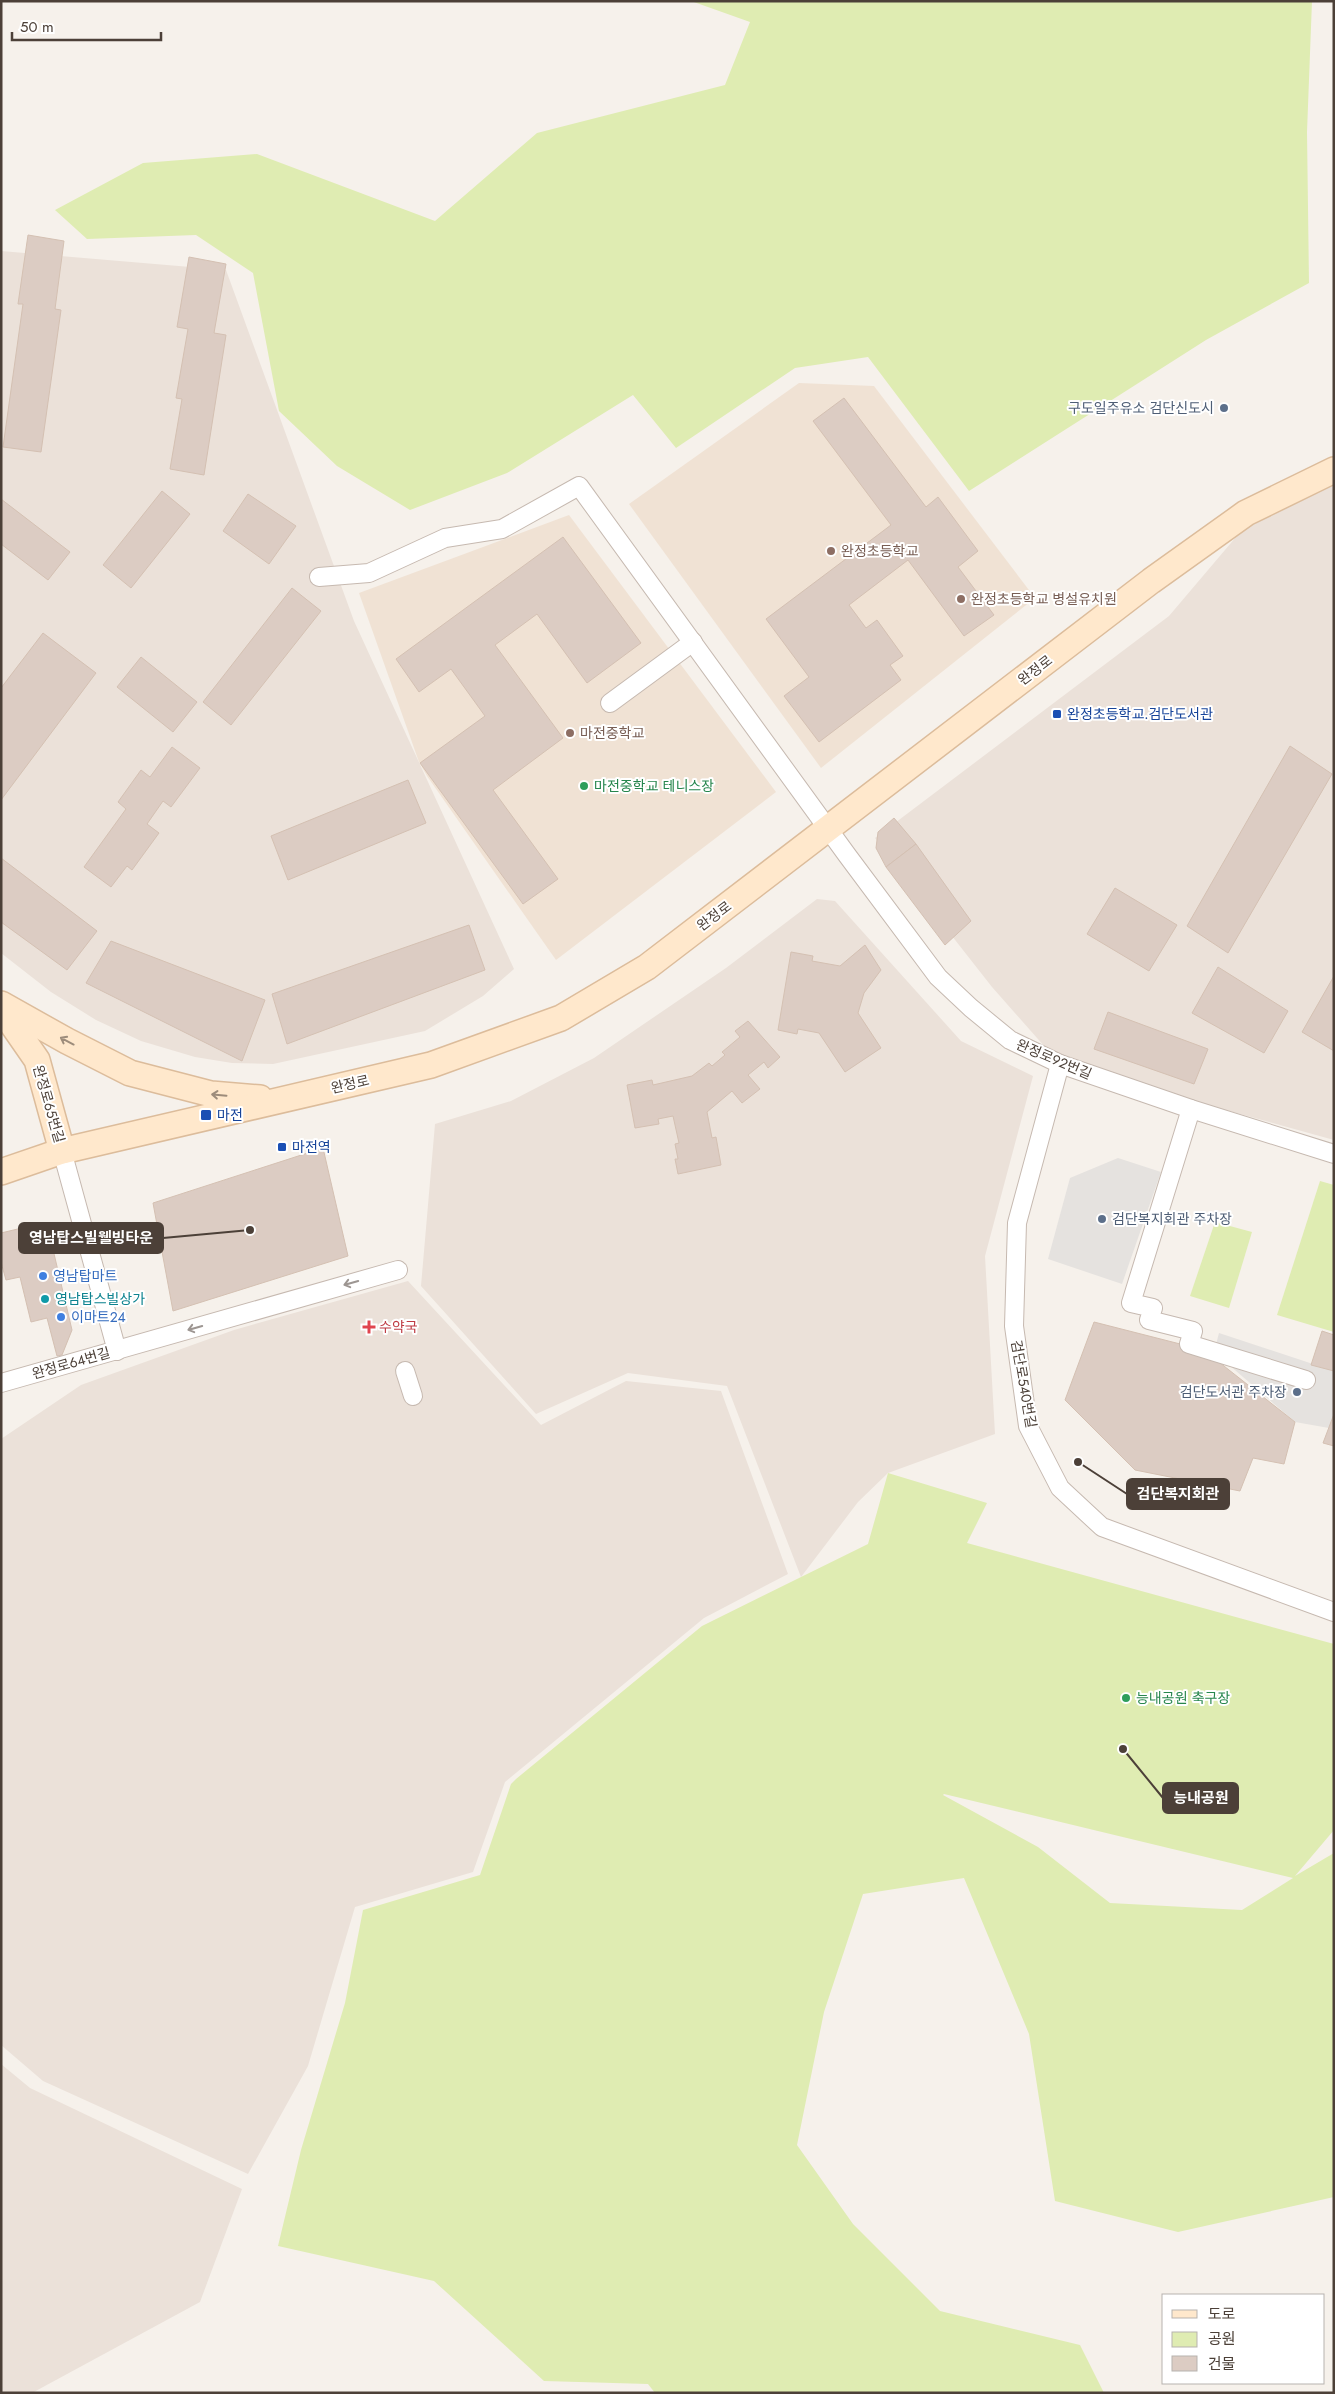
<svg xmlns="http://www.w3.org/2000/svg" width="1335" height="2394" viewBox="0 0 1335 2394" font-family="Jost,'Noto Sans KR',sans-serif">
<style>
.residential{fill:#ebe1d9}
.education{fill:#f0e2d4}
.green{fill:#dfecb2;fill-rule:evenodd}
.parking{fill:#e5e2df}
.building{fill:#dcccc3;stroke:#d4c0b2}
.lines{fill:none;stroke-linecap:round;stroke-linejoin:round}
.street-casing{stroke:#c6b9b0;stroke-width:20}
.secondary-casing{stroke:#dcbc9b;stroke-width:28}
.street{stroke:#fff;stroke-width:18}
.secondary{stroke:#ffe8cc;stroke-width:25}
.oneway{stroke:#9d8c7b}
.oneway2{stroke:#9d9692}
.service-dot{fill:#5c6f8a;stroke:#fff;stroke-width:2}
.education-dot{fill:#8d6e63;stroke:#fff;stroke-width:2}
.transit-dot{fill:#1a4fb4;stroke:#fff;stroke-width:2}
.leisure-dot{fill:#2e9e5b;stroke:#fff;stroke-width:2}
.shop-dot{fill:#3f7fe0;stroke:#fff;stroke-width:2}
.culture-dot{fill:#0f9aa8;stroke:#fff;stroke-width:2}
.health-dot{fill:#e0444e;stroke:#fff;stroke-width:2}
.labels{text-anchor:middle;stroke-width:4;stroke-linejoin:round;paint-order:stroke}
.service-label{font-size:14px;fill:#4e5e75;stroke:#fff;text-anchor:end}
.education-label{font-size:14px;fill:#785e54;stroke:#fff;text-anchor:start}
.street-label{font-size:14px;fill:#4c4038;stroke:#fff}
.transit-label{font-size:14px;fill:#164399;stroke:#fff;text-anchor:start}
.leisure-label{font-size:14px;fill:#27864d;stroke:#fff;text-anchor:start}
.shop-label{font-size:14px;fill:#366cbe;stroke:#fff;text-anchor:start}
.culture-label{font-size:14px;fill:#0d838f;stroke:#fff;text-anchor:start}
.health-label{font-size:14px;fill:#be3a42;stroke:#fff;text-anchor:start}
.leader{fill:none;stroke:#4c4038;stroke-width:2}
.callout-dot{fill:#4c4038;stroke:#fff;stroke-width:2}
.callout{fill:#4c4038;stroke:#4c4038;stroke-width:2}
.callout-label{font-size:15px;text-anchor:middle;font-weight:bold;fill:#fff}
</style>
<rect width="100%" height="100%" fill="#f6f1eb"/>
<g class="residential">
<polygon points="1,251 226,270 354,621 514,969 483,996 425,1031 273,1064 232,1063 195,1057 141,1041 96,1020 51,992 1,953"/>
<polygon points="1334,471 1334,1140 1060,1064 992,987 875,838 1169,616 1264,504"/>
<polygon points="817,899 835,901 961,1041 1033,1076 985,1256 995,1434 888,1473 858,1502 801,1577 727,1386 628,1373 536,1414 421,1286 435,1124 511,1101 594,1058 726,968"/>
<polygon points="408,1281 541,1425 626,1381 721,1391 788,1574 704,1618 505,1782 473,1872 355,1907 308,2066 248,2174 43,2081 1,2045 1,1439 81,1385 234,1330"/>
<polygon points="1,2064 30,2088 242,2189 200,2302 32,2393 1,2393"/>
</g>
<g class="education">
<polygon points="799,383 874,386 1035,598 821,768 629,504"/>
<polygon points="569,515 776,792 556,960 427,776 419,762 359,593"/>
</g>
<g class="green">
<polygon points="691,1 1312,1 1307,132 1309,283 1206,340 969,491 868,357 795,368 676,448 633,395 507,473 410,510 337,466 279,411 253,273 196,235 87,239 55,210 143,163 257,154 435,221 537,133 725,85 750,22"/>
<polygon points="1320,1181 1334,1185 1334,1332 1277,1315"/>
<polygon points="1215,1222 1252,1232 1229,1308 1190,1296"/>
<path d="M888 1473 987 1503 967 1543 1334 1644V1830L1295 1876 1334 1853V2197L1178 2232 1055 2201 1029 2034 964 1878 863 1894 824 2012 797 2145 853 2224 940 2311 1080 2345 1104 2393H655L648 2384 544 2381 434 2281 278 2246 301 2150 345 2003 363 1910 480 1875 511 1784 516 1779 702 1626 868 1544ZM943 1795 944 1794 1293 1878 1242 1910 1110 1903 1038 1847Z"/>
</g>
<g class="parking">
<polygon points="1118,1158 1161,1172 1122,1284 1048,1259 1070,1178"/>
<polygon points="1219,1333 1334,1371 1334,1414 1329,1428 1295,1422 1214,1352"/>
</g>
<g class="building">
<polygon points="28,235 64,241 55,309 61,310 41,452 3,447 23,304 18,304"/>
<polygon points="189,257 226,264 214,333 226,335 204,475 170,469 182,399 176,398 188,329 177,327"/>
<polygon points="844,398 926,507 938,497 978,551 958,567 994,615 964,636 908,560 849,605 866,628 877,620 903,656 890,665 901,680 819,742 784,696 809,677 766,619 891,525 813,421"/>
<polygon points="162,491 190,514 131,588 103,565"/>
<polygon points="248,494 296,526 269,564 223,531"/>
<polygon points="1,499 70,552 48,580 1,544"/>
<polygon points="563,537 641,643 587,683 537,614 495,645 563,738 493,790 558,879 523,904 420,763 485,716 451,669 419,692 396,659"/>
<polygon points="292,588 321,611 231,725 203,702"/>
<polygon points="43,633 96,673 1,800 1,688"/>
<polygon points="141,657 197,702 173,732 117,687"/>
<polygon points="1290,746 1332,774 1228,953 1187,926"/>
<polygon points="172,747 200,768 171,807 163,801 147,824 159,833 132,870 127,866 111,887 84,867 126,809 118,802 141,770 150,777"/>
<polygon points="408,780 426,823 288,880 271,836"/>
<polygon points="894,818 916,844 886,867 876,848 878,832"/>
<polygon points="916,844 971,921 945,945 886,867"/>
<polygon points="1,858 97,931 67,970 1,922"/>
<polygon points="1115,888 1177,925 1149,971 1087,934"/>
<polygon points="469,925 485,970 287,1044 272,994"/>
<polygon points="111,941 265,1000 242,1061 86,983"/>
<polygon points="865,945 881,970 864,993 858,1013 881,1048 845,1072 819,1033 798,1029 797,1034 778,1030 791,952 813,956 812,961 840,966"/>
<polygon points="1218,967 1288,1011 1264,1053 1192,1013"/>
<polygon points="1334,976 1334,1051 1302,1032"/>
<polygon points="1108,1012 1208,1049 1194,1084 1094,1049"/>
<polygon points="748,1021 780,1057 768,1068 764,1062 748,1075 760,1089 742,1103 732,1091 707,1112 712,1138 716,1137 721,1165 678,1174 675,1159 678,1159 675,1144 679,1143 673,1116 658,1119 659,1124 635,1128 627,1085 652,1080 653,1085 692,1076 709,1063 712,1066 725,1055 722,1052 740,1037 735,1031"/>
<polygon points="323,1148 348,1256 173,1311 153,1203"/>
<polygon points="26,1227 51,1241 72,1330 62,1355 57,1356 47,1318 31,1322 20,1277 6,1280 1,1262 1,1233"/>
<polygon points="1094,1322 1188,1346 1210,1355 1295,1422 1284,1464 1253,1458 1240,1491 1135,1470 1065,1400"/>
<polygon points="1322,1331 1334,1335 1334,1371 1311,1365"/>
<polygon points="1334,1414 1334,1446 1323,1443"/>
</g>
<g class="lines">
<defs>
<g id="street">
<polyline points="319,577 369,573 445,538 502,529 579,486 847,855 938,977 971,1008 1010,1040 1060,1064 1191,1109 1334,1154"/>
<polyline points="610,703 693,642"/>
<polyline points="1060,1064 1017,1223 1014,1326 1028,1426 1060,1488 1102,1527 1334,1612"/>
<polyline points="1191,1109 1131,1303 1153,1308 1149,1320 1193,1331 1189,1344 1306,1380"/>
<polyline points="62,1151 117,1351"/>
<polyline points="405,1371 413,1396"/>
<polyline points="1,1383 398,1270"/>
</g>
<g id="secondary">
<polyline points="1,1004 67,1041 130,1073 211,1094 260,1098"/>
<polyline points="1,1008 37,1060 62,1151"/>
<polyline points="1,1172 62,1151 431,1065 561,1018 647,967 1151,581 1246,513 1334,470"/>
</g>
</defs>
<use href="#street" class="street-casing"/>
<use href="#secondary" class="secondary-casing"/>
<use href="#street" class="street"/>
<use href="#secondary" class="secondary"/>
</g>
<defs><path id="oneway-shaft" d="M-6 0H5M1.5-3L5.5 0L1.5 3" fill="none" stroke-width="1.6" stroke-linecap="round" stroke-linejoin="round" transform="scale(1.25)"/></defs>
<g class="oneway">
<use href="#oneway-shaft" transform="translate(67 1041) rotate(-152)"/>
<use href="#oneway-shaft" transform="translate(219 1095) rotate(-175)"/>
</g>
<g class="oneway2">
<use href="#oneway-shaft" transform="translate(351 1283) rotate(164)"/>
<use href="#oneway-shaft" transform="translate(195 1328) rotate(164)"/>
</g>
<g class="service-dot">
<circle cx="1224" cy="408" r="5"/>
<circle cx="1102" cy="1219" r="5"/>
<circle cx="1297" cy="1392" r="5"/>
</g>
<g class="education-dot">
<circle cx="831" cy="551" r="5"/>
<circle cx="961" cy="599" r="5"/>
<circle cx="570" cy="733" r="5"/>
</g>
<g class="transit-dot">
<rect x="1052" y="709" width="10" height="10" rx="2.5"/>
<rect x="200" y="1109" width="12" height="12" rx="2.5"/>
<rect x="277" y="1142" width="10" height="10" rx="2.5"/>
</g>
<g class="leisure-dot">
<circle cx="584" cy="786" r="5"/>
<circle cx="1126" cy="1698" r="5"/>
</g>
<g class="shop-dot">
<circle cx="43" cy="1276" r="5"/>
<circle cx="61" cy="1317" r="5"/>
</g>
<circle class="culture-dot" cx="45" cy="1299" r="5"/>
<path class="health-dot" d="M366.5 1319.5h5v5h5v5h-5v5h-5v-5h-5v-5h5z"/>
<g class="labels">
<g class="service-label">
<text x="1214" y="413">구도일주유소 검단신도시</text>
<text x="1112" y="1224" text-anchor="start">검단복지회관 주차장</text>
<text x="1287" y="1397">검단도서관 주차장</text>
</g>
<g class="education-label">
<text x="841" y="556">완정초등학교</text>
<text x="971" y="604">완정초등학교 병설유치원</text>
<text x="580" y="738">마전중학교</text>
</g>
<g class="street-label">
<text transform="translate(1035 670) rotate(-38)" y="5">완정로</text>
<text transform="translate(714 916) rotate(-37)" y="5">완정로</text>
<text transform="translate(1054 1059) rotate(23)" y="5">완정로92번길</text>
<text transform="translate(350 1084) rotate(-13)" y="5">완정로</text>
<text transform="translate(49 1104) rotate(74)" y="5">완정로65번길</text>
<text transform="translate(71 1363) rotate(-16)" y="5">완정로64번길</text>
<text transform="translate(1024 1384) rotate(80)" y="5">검단로540번길</text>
</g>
<g class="transit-label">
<text x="1067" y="719">완정초등학교.검단도서관</text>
<text x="217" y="1120">마전</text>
<text x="292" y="1152">마전역</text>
</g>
<g class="leisure-label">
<text x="594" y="791">마전중학교 테니스장</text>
<text x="1136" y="1703">능내공원 축구장</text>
</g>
<g class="shop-label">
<text x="53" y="1281">영남탑마트</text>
<text x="71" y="1322">이마트24</text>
</g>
<g class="culture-label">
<text x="55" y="1304">영남탑스빌상가</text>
</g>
<g class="health-label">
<text x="379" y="1332">수약국</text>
</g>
</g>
<path class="leader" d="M250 1230L163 1238M1078 1462L1127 1494M1123 1749L1163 1798"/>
<g class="callout-dot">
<circle cx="250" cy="1230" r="5"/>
<circle cx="1078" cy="1462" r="5"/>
<circle cx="1123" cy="1749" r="5"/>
</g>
<g class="callout">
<rect x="19" y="1223" width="144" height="30" rx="5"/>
<rect x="1127" y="1479" width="102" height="30" rx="5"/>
<rect x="1163" y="1783" width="75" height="30" rx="5"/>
</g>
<g class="callout-label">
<text x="91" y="1243">영남탑스빌웰빙타운</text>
<text x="1178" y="1499">검단복지회관</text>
<text x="1201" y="1803">능내공원</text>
</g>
<rect width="1335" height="2394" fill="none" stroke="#4c4038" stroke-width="5"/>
<rect x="1162" y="2294" width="162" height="90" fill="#ffffff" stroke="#b7b3af"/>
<rect x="1172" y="2310" width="25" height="8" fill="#ffe8cc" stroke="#b7b3af"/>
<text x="1208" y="2319" font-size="15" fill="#4c4038">도로</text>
<rect x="1172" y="2332" width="25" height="15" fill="#dfecb2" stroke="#b7b3af"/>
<text x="1208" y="2344" font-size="15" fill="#4c4038">공원</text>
<rect x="1172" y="2356" width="25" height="15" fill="#dcccc3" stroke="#b7b3af"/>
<text x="1208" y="2369" font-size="15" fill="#4c4038">건물</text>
<path d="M12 32v8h149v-8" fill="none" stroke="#4c4038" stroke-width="2.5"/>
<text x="20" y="32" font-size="15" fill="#4c4038" stroke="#ffffff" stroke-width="4" paint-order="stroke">50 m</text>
</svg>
